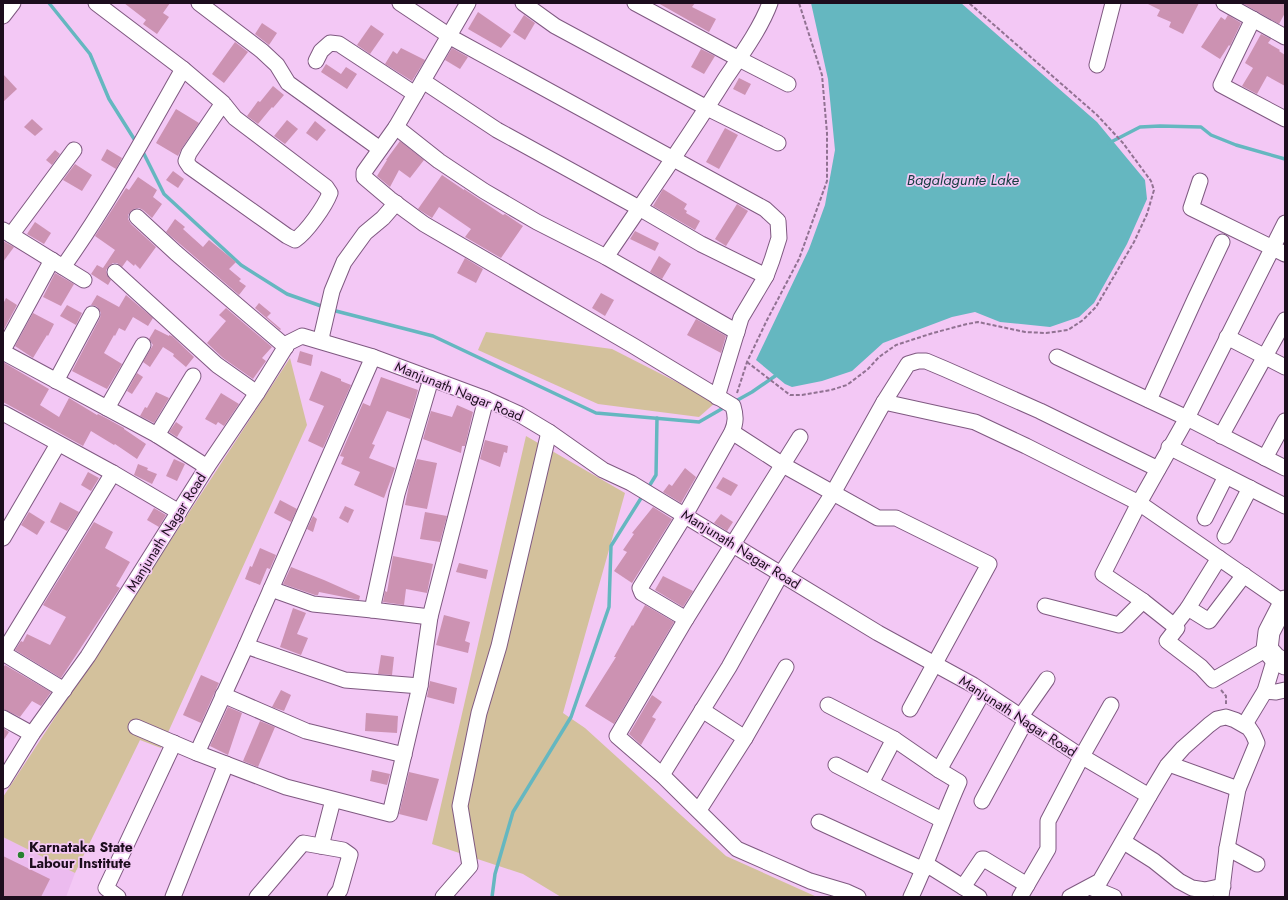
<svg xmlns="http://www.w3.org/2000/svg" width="1288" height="900" viewBox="0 0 1288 900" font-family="Jost,sans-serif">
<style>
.built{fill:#ecbbef}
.green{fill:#d3c19c}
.water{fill:#65b7c0}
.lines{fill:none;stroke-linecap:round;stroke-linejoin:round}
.stream{stroke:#65b7c0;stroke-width:3.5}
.building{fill:#cc92b2}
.street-casing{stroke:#7f5981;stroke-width:17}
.secondary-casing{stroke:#7f5981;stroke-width:23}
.path{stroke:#917292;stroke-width:2;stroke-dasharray:4 2;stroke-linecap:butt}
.street{stroke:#fff;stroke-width:15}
.secondary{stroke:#fff;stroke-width:21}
.poi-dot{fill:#278130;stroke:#f3c8f5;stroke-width:1.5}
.labels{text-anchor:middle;stroke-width:3.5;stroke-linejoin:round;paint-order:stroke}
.street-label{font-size:14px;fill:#1c0d1d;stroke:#f3c8f5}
.poi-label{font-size:14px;font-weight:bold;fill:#1c0d1d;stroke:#f3c8f5;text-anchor:start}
.water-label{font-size:15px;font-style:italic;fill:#163d41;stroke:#f3c8f5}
</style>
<rect width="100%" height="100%" fill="#f3c8f5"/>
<polygon class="built" points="3,837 75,873 66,897 3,897"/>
<g class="green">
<polygon points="486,332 612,349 716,402 699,417 598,404 478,350"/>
<polygon points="290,358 307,425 161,748 140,740 75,873 3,837 3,797"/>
<polygon points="526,436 625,493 563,713 585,728 726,856 817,897 561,897 523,874 432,844"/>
</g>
<polygon class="water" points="811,3 961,3 1097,122 1145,180 1147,199 1127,244 1094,303 1079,317 1050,327 1000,322 975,312 952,317 883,343 852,371 822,381 792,387 785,384 756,360 809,249 825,205 835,150 828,79"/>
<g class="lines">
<g class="stream">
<polyline points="49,3 90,54 109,99 136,142"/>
<polyline points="1109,143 1140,127 1160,126 1201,127 1211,135 1236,145 1285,159"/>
<polyline points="142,150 164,194 241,265 287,294 324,307"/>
<polyline points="332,310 433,336 596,413 699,422 725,407"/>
<polyline points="734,402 752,392 778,374"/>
<polyline points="648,488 656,475 657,418"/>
<polyline points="492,897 495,874 513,812 571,717 609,607 611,546 643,495"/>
</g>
</g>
<g class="building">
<polygon points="124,3 170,3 163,13 169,17 157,34 143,24 146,20"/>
<polygon points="658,3 695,3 692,7 716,19 709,32"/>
<polygon points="1146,3 1199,3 1183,34 1169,27 1171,22 1157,16 1160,10"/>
<polygon points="1242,3 1285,3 1285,13 1279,24"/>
<polygon points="478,12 511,35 501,48 468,29"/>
<polygon points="524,15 535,23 525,40 513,32"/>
<polygon points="1228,15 1241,23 1230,46 1229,45 1220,59 1201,47 1221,17 1225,20"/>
<polygon points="262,23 277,33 269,45 255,34"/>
<polygon points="371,25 384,34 370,54 357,45"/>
<polygon points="1261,34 1271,39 1268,43 1280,50 1279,51 1285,55 1285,86 1267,76 1257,94 1242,86 1253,68 1245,63"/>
<polygon points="235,42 248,52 224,83 212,74"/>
<polygon points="401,48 425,60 412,81 385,64 393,51 397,54"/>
<polygon points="452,48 468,57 460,69 445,60"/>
<polygon points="701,49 715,56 704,74 691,67"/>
<polygon points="326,64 341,74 346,67 357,74 347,89 321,72"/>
<polygon points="3,74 17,89 3,102"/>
<polygon points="739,78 751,84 745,95 733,89"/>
<polygon points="273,86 284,95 273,108 272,107 258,124 247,116 258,101 260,102"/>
<polygon points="176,109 199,123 182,148 178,156 156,143"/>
<polygon points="32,119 43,129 35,136 24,127"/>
<polygon points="287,120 298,129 285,144 274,136"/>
<polygon points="315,121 326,130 317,141 306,133"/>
<polygon points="725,128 738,135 719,169 706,162"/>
<polygon points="400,141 424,160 410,178 399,170 390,187 377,176 387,160 386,160"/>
<polygon points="107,149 122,158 116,169 101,160"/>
<polygon points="55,150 60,154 52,165 46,160"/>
<polygon points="75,164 92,175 82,191 63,180"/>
<polygon points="173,171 184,179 178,188 166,180"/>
<polygon points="442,175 464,190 464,189 503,215 505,214 523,226 501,258 465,237 471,229 439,207 432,218 418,209"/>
<polygon points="138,177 157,190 153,197 162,204 152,218 143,210 139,208 134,209 131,211 128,215 128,219 131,224 156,247 140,269 135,264 134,266 127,260 122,267 117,263 113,263 109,266 106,270 107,275 111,280 108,285 91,274 97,265 103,268 115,250 95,236 126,188 129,190"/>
<polygon points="663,189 687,204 684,209 687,211 686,213 700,221 695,230 653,206"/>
<polygon points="737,204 748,211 726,246 715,239"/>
<polygon points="175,219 185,227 183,229 203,247 209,240 236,262 229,269 241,279 239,281 246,286 239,295 166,232"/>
<polygon points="35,222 51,233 44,244 27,234"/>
<polygon points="635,231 659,243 655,251 630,239"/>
<polygon points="3,241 14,247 3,262"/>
<polygon points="659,256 671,264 662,279 650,272"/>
<polygon points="465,258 483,269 476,283 457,273"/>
<polygon points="55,273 74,284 61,306 43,297"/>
<polygon points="601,293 614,300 605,316 592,308"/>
<polygon points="97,295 119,307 126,295 153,318 148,326 133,317 125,331 119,328 115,336 114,335 104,353 122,364 107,389 72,371 100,318 101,313 99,309 96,306 91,305"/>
<polygon points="6,298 17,305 3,331 3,304"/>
<polygon points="259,303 271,313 267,317 281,329 280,330 255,308"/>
<polygon points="67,305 82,313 76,325 60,316"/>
<polygon points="226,308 272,347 262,358 266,361 253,379 223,358 207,343 226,321 219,315"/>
<polygon points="33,313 54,324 48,336 47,335 33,358 15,346"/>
<polygon points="696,319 726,336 721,353 687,335"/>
<polygon points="155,329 169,336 169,335 172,336 194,357 186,367 173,356 174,354 163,347 150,367 143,362 153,345 149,339"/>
<polygon points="300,351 313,355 311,366 297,362"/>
<polygon points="3,362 49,389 40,405 59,417 69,398 97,415 98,414 106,418 124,428 124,429 146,444 137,459 115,444 114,445 91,431 83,446 3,402"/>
<polygon points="321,371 341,379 341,381 351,385 323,448 308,441 324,406 309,400"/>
<polygon points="137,373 143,377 132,394 127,391"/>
<polygon points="381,377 418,390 410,419 387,411 372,444 375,445 369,458 395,468 384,498 354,485 360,472 341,464 344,457 340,456 363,403 370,406"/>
<polygon points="156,392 169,398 154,423 140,416 145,407 147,408"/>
<polygon points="221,393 239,404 224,426 218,422 216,425 205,419"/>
<polygon points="457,405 473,412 465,446 462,446 461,453 423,439 431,411 452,417"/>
<polygon points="176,422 183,427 177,437 169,432"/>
<polygon points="485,440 508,446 507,453 504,452 500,467 480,459"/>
<polygon points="174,459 185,464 177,481 166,476"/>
<polygon points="417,459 437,463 427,509 405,505 410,480"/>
<polygon points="138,464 148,468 147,470 157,474 152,484 134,475"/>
<polygon points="685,468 696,477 681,503 663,492 669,484 672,486"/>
<polygon points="88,472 99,478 91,491 81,485"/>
<polygon points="723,477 738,485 731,496 716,488"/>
<polygon points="280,500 297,509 291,522 274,513"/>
<polygon points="60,502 79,512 67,531 50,522"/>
<polygon points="345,506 354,510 348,523 339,518"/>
<polygon points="653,507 672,519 632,583 614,571 627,552 623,550 634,534 632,533"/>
<polygon points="154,508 166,515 159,527 147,520"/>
<polygon points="29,512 45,522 37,535 21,525"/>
<polygon points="425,512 447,516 440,542 420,539"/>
<polygon points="721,514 733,522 727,531 714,523"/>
<polygon points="313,516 317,519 313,532 307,529"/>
<polygon points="94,522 113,532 105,548 130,562 116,586 120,588 61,678 15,650 21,641 23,642 27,634 50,645 66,617 43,605"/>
<polygon points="260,548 276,555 270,569 267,568 260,585 245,579 250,566 252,567"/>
<polygon points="393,556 433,564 427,593 406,589 404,605 383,602 385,591 387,592"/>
<polygon points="459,563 488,570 486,579 456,572"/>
<polygon points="291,567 324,580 360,596 359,600 319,592 318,595 315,595 283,584"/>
<polygon points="663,576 693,591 683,607 655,590"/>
<polygon points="645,605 674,622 614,724 585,706 616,657 614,657 632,625 633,626"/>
<polygon points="293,608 306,613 297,634 308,638 301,655 280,647"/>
<polygon points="444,615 470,622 465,641 470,643 468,653 436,645"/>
<polygon points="381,655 394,657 392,675 378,674"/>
<polygon points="5,665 51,692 41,706 32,701 20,717 3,709 3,668"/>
<polygon points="201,675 219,683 201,723 183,715"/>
<polygon points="430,681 457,688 454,704 427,697"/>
<polygon points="281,690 291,695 284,711 272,707"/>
<polygon points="652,695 662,702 652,717 656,719 641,745 629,734"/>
<polygon points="228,707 242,713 228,755 210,746"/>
<polygon points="366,713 398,716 397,733 365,731"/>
<polygon points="260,721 275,727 258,767 243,761"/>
<polygon points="3,728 9,732 3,741"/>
<polygon points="372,770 390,774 387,785 370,781"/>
<polygon points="409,772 439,779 427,821 399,814"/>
<polygon points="3,856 50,879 41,897 3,897"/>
</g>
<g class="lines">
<defs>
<g id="street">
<path d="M96 3 183 69 223 103 235 118 326 187 330 193C325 206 307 232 295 240L287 236 190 167 186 161 189 153 223 103"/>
<polyline points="199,3 262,51 277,65 288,83 380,149"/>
<polyline points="400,3 454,39 765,209 778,221 779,238 772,260 766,276 741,318 717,397"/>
<path d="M468 3 396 127 364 172V177L390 199 424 224 632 345 733 406C736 416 736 422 732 432L685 515 640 588 642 593 686 619"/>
<polyline points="523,3 555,26 707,108 778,143"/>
<polyline points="635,3 739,59 788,84"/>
<polyline points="1224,3 1285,37"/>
<polyline points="3,16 13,3"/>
<polyline points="1253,19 1221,85 1285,119"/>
<polyline points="316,61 321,51 330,43 339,44 415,94"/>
<polyline points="1097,65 1113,3"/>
<polyline points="423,81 497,130 639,208 701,244 766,276"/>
<polyline points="396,127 439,161 484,191 537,222 606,257 737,332"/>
<polyline points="1200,181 1191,208 1285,254"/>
<polyline points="137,217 176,253 286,347"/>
<polyline points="3,230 84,280"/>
<polyline points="11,235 74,150"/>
<path d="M606 257C646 198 687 140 725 79 740 57 761 28 770 3"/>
<path d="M63 267C108 204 145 136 183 69"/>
<polyline points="115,272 217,365 257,393"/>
<polyline points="1227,337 1285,367"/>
<polyline points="322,341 322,334 332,291 344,262 365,233 383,218 396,203"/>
<polyline points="3,350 52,260"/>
<polyline points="3,352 157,435 207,467"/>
<polyline points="1057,357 1187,418 1285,468"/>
<polyline points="56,381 92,314"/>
<polyline points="1149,400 1195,299 1222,242"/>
<polyline points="884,402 975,422 1026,446 1139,503 1284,603"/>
<polyline points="107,408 143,345"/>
<polyline points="3,413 113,473 179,512"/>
<polyline points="732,432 783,465 878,518 896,518 989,564 910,709"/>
<polyline points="157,435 193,376"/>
<polyline points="1221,436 1285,320"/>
<polyline points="800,437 686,619 617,736 662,775 737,849 810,881 847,892 858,897"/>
<polyline points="1169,447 1285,506"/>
<polyline points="1265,458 1285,421"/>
<polyline points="1205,518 1226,476"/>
<polyline points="1225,536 1250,488"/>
<polyline points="3,538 58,444"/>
<polyline points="271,589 313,604 372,610 430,617"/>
<polyline points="1045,606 1119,625 1143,601"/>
<polyline points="1188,608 1209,621 1244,575"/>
<polyline points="372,610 397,494 431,379"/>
<polyline points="1174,626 1188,608 1219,558"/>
<polyline points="246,646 345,680 420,686"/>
<polyline points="1267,649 1213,680 1201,667 1167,641 1177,628 1143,601 1103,574 1139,503 1187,418 1285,223"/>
<polyline points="3,653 113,473"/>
<polyline points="3,653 64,690"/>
<polyline points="1265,691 1276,692 1285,690"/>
<polyline points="223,695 306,731 404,755"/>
<path d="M828 705 894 739 939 770 959 782C942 820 929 859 911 897"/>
<polyline points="702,710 745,738"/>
<polyline points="1021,716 1047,679"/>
<polyline points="3,718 32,734"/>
<polyline points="1245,724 1265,691 1275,658"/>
<polyline points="136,727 197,753 286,787 390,814 420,686 430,617 486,399"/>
<polyline points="197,753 246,646 373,357"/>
<polyline points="1169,764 1238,789"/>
<polyline points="836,765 942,820"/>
<polyline points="939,770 983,692"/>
<polyline points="662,775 729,667 781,574 833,493 884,402 908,364 918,361 926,361 945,369 1040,411 1158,469"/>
<polyline points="3,781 32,734 88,656 207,467 257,393 288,343 302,336 373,357 486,399 519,414 549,432 603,470 631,483 878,633 973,685 1076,753 1149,796"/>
<polyline points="871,783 894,739"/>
<polyline points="982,801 1026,720"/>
<polyline points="699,810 745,738 786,667"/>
<polyline points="819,822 924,870"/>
<polyline points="1124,842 1154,861 1179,881 1192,888 1205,890 1223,886"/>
<polyline points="321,846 333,800"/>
<polyline points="1227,848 1257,864"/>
<polyline points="926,864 979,897"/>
<polyline points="963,887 982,859 984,859 1027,885"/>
<polyline points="1090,887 1114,897"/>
<polyline points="118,897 106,888 174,743"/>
<polyline points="173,897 226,764"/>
<polyline points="257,897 303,843 343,850 350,855 340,890 335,897"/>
<polyline points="443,897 470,866 460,806 479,713 499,646 549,432"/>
<polyline points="1020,897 1048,849 1048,821 1082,756 1111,705"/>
<polyline points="1070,897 1100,881 1149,796 1167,766 1183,748 1209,725 1217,719 1226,717 1235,720 1249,728 1253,734 1257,743 1238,789 1227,848 1221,897"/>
</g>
<polyline id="secondary" points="1285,601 1269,632 1267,649 1275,658 1285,664"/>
</defs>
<use href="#street" class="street-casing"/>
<use href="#secondary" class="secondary-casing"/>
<g class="path">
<polyline points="747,362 790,395 802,395 831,390 847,385 868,369 879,357 896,345 933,333 967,324 978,322 1025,332 1046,333 1068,330 1083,320 1096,307 1134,242 1147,214 1154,190 1151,181 1123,143 1097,115 969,3"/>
<polyline points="737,393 747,362 767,320 799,259 827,181 827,133 822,75 799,3"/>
<polyline points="1221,690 1226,696 1226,704"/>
</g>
<use href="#street" class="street"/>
<use href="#secondary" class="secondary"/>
</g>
<circle class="poi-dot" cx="21" cy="855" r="4"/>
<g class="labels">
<g class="street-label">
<text transform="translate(459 391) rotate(22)" y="5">Manjunath Nagar Road</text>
<text transform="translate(166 532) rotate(-58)" y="5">Manjunath Nagar Road</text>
<text transform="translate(741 549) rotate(32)" y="5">Manjunath Nagar Road</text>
<text transform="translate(1018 716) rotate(33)" y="5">Manjunath Nagar Road</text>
</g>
<g class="poi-label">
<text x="29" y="852">Karnataka State<tspan x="29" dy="16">Labour Institute</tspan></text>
</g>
<g class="water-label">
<text x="963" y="185">Bagalagunte Lake</text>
</g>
</g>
<rect width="1288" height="900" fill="none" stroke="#1c0d1d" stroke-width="8"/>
</svg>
